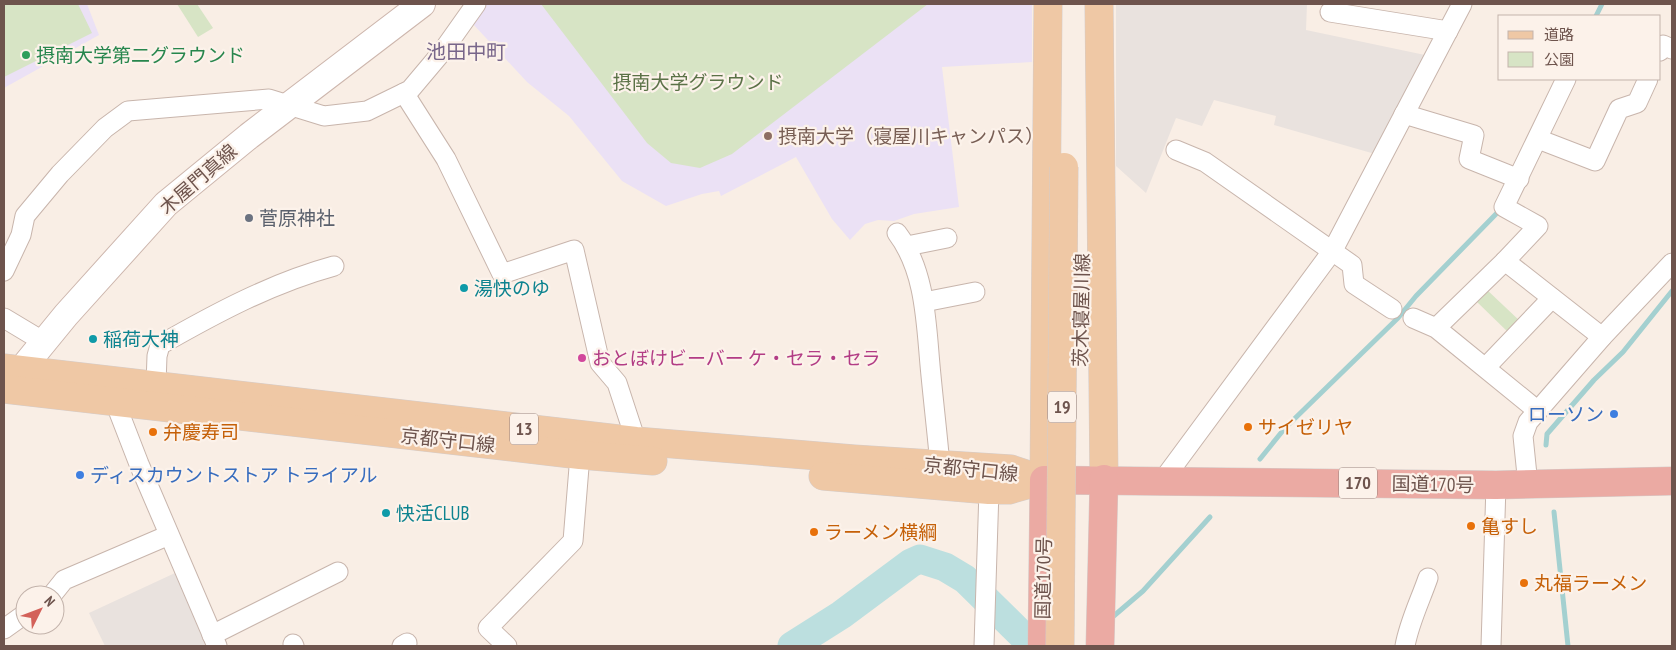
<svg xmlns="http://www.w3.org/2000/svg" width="1676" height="650" viewBox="0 0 1676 650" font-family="'PT Sans Narrow','Noto Sans JP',sans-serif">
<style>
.industrial{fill:#e9e2de}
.education{fill:#ebe1f5}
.green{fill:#d7e4c5}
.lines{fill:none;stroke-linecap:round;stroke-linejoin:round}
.stream{stroke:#a4d0d0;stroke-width:5}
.river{stroke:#bcdfdf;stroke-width:29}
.street-casing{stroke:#c8b5ac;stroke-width:21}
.secondary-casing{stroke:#cdb6ad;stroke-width:28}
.primary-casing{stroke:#d4ccca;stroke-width:29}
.highway-casing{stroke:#d4ccca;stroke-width:29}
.street{stroke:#fff;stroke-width:19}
.secondary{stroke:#fff;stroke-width:26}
.primary{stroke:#efc8a5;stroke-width:28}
.highway{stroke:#ebaaa3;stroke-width:28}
.primary-bridge-casing{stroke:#d4ccca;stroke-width:29;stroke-linecap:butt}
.primary-bridge{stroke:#efc8a5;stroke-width:28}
.leisure-dot{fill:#2e9e5b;stroke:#fcf2ea;stroke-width:2}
.education-dot{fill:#8d6e63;stroke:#fcf2ea;stroke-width:2}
.worship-dot{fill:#6b7280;stroke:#fcf2ea;stroke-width:2}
.culture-dot{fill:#0f9aa8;stroke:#fcf2ea;stroke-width:2}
.hotel-dot{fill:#d1479c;stroke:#fcf2ea;stroke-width:2}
.shop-dot{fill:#3f7fe0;stroke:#fcf2ea;stroke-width:2}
.food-dot{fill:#e8710a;stroke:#fcf2ea;stroke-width:2}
.labels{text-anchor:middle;stroke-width:4.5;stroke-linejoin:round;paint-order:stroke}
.shield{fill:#fcf2ea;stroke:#99837c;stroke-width:1}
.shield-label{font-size:18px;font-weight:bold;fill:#6e544d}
.leisure-label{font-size:19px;fill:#27864d;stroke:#fcf2ea;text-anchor:start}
.park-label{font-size:19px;fill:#5b7247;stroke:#fcf2ea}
.education-label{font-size:19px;fill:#785e54;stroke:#fcf2ea;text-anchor:start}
.street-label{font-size:19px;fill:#6e544d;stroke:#fcf2ea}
.worship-label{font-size:19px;fill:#5b616d;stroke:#fcf2ea;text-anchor:start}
.culture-label{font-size:19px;fill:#0d838f;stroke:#fcf2ea;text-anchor:start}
.hotel-label{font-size:19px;fill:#b23c85;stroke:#fcf2ea;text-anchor:start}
.shop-label{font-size:19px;fill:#366cbe;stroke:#fcf2ea;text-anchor:end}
.food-label{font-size:19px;fill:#c56008;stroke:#fcf2ea;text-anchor:start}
.neighbourhood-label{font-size:20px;fill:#78668a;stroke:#fcf2ea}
</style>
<rect width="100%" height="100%" fill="#f9eee5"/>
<g class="industrial">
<polygon points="1116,4 1307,4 1306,30 1425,55 1375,154 1274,125 1276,116 1214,100 1202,126 1176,118 1146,193 1116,166"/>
<polygon points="175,573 207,646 105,646 89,613"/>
</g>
<g class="education">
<polygon points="4,4 87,4 99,35 4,88"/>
<polygon points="486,4 1032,4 1032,62 942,67 959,207 914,214 894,221 878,220 865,224 850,240 832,219 796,157 721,196 719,191 702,194 666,206 622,181 569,116 527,82 472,23"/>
</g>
<g class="green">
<polygon points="4,4 78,4 92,33 4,77"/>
<polygon points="177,4 197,4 213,28 198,37"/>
<polygon points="541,4 928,4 732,154 700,168 671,163 647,143"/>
<polygon points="1486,289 1522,323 1511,335 1475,300"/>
</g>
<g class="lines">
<g class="stream">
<polyline points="1596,16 1602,4"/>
<polyline points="1546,445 1547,434 1594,380 1623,352 1672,291"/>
<polyline points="1260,459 1285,428 1398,318 1416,296 1496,214"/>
<polyline points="1554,512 1568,646"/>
<polyline points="1109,620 1143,591 1210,517"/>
</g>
<polyline class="river" points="792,646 841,615 911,563 920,559 945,567 965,579 1027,640"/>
<defs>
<g id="street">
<polyline points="1330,12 1448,31"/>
<polyline points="1660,51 1663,45 1672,49"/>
<polyline points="1566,79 1504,207 1538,226 1505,261 1602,337"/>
<polyline points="404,93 446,159 502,274 574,250 600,363 617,383 636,441"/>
<polyline points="1404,114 1474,135 1469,159 1519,179"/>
<polyline points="1538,139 1595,161 1619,109 1637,103 1648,79"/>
<polyline points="1176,150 1205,162 1352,265 1354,284 1392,309"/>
<path d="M897 233C925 270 926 320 930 365 933 398 937 431 940 465"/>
<polyline points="907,246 947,238"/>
<polyline points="4,271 21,235 25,216 60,174 105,128 128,111 269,99 324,116 367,111 410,90 442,52 476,4"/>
<polyline points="924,302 975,292"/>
<polyline points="4,318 44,342"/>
<polyline points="1413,318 1436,328 1538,411"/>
<polyline points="1436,328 1505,261"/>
<polyline points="1486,367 1552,298"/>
<path d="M156 384 157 356 160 345C216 313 272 283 334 266"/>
<polyline points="115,402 139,464 217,646"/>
<polyline points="1163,480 1333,250 1462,4"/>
<polyline points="1528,485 1523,436 1528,422 1602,337 1672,263"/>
<polyline points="52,595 64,580 169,535"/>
<polyline points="4,629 25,614"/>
<polyline points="212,635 338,572"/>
<polyline points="293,644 294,646"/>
<polyline points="402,646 407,643"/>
<polyline points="507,646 488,628 573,541 580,455"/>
<polyline points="984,646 989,490"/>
<path d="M1405 646C1409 623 1420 601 1428 578"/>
<polyline points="1491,646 1496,485"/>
</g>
<polyline id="secondary" points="6,382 21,370 66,315 166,204 249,136 422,4"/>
<g id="primary">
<polyline points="1099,4 1104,479"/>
<polyline points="4,368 636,441 854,459 1011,469 1044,480"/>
<polyline points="4,389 580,455 653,461"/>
<polyline points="823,476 989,490 1009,490 1044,480"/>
<polyline points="1044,480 1048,4"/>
</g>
<g id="highway">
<polyline points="1042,646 1044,480 1496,485 1672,481"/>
<polyline points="1100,646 1104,479"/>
</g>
</defs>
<use href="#street" class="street-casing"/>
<use href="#secondary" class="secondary-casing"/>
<use href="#primary" class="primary-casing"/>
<use href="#highway" class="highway-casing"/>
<use href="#street" class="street"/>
<use href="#secondary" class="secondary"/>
<use href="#primary" class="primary"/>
<use href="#highway" class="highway"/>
<defs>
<polyline id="primary-bridge" points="1060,646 1064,167"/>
</defs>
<use href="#primary-bridge" class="primary-bridge-casing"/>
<use href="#primary-bridge" class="primary-bridge"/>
</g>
<circle class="leisure-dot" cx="26" cy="55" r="5"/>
<circle class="education-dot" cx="768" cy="136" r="5"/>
<circle class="worship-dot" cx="249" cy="218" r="5"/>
<g class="culture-dot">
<circle cx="464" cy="288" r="5"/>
<circle cx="93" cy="339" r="5"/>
<circle cx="386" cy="513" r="5"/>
</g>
<circle class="hotel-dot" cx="582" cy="358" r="5"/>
<g class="shop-dot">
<circle cx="1614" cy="414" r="5"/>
<circle cx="80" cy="475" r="5"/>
</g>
<g class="food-dot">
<circle cx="1248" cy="427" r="5"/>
<circle cx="153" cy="432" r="5"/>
<circle cx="1471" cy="526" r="5"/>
<circle cx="814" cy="532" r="5"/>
<circle cx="1524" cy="583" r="5"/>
</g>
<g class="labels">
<g class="shield">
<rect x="1048" y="391.5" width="28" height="31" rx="4"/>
<rect x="510" y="413.5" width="28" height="31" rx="4"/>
<rect x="1339" y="467.5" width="38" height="31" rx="4"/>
</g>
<g class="shield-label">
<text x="1062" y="413">19</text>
<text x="524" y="435">13</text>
<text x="1358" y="489">170</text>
</g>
<g class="leisure-label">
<text x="36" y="62">摂南大学第二グラウンド</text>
</g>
<g class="park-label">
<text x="698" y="89">摂南大学グラウンド</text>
</g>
<g class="education-label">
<text x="778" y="143">摂南大学（寝屋川キャンパス）</text>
</g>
<g class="street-label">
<text transform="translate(198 179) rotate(-41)" y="7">木屋門真線</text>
<text transform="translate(1081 310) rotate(-89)" y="7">茨木寝屋川線</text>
<text transform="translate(448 440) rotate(6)" y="7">京都守口線</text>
<text transform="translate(971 469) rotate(6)" y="7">京都守口線</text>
<text transform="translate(1433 484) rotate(1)" y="7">国道170号</text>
<text transform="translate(1043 578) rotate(-89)" y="7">国道170号</text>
</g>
<g class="worship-label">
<text x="259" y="225">菅原神社</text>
</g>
<g class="culture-label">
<text x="474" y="295">湯快のゆ</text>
<text x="103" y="346">稲荷大神</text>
<text x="396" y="520">快活CLUB</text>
</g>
<g class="hotel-label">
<text x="592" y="365">おとぼけビーバー ケ・セラ・セラ</text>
</g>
<g class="shop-label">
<text x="1604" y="421">ローソン</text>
<text x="90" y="482" text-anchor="start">ディスカウントストア トライアル</text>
</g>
<g class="food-label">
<text x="1258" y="434">サイゼリヤ</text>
<text x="163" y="439">弁慶寿司</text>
<text x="1481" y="533">亀すし</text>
<text x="824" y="539">ラーメン横綱</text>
<text x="1534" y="590">丸福ラーメン</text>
</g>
<g class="neighbourhood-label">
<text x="466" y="59">池田中町</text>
</g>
</g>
<rect width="1676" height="650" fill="none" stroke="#6e544d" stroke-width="10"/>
<rect x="1498" y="15" width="162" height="65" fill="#fcf2ea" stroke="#c3b3ab"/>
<rect x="1508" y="31" width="25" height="8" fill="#efc8a5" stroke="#c3b3ab"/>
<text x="1544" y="40" font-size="15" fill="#6e544d">道路</text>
<rect x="1508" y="52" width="25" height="15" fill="#d7e4c5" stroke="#c3b3ab"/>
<text x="1544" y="65" font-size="15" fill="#6e544d">公園</text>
<g transform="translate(40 610) rotate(48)"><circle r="24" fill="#fcf2ea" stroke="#c3b3ab"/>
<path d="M0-4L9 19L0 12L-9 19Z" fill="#d36159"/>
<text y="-8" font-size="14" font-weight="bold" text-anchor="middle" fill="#6e544d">N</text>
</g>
</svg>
